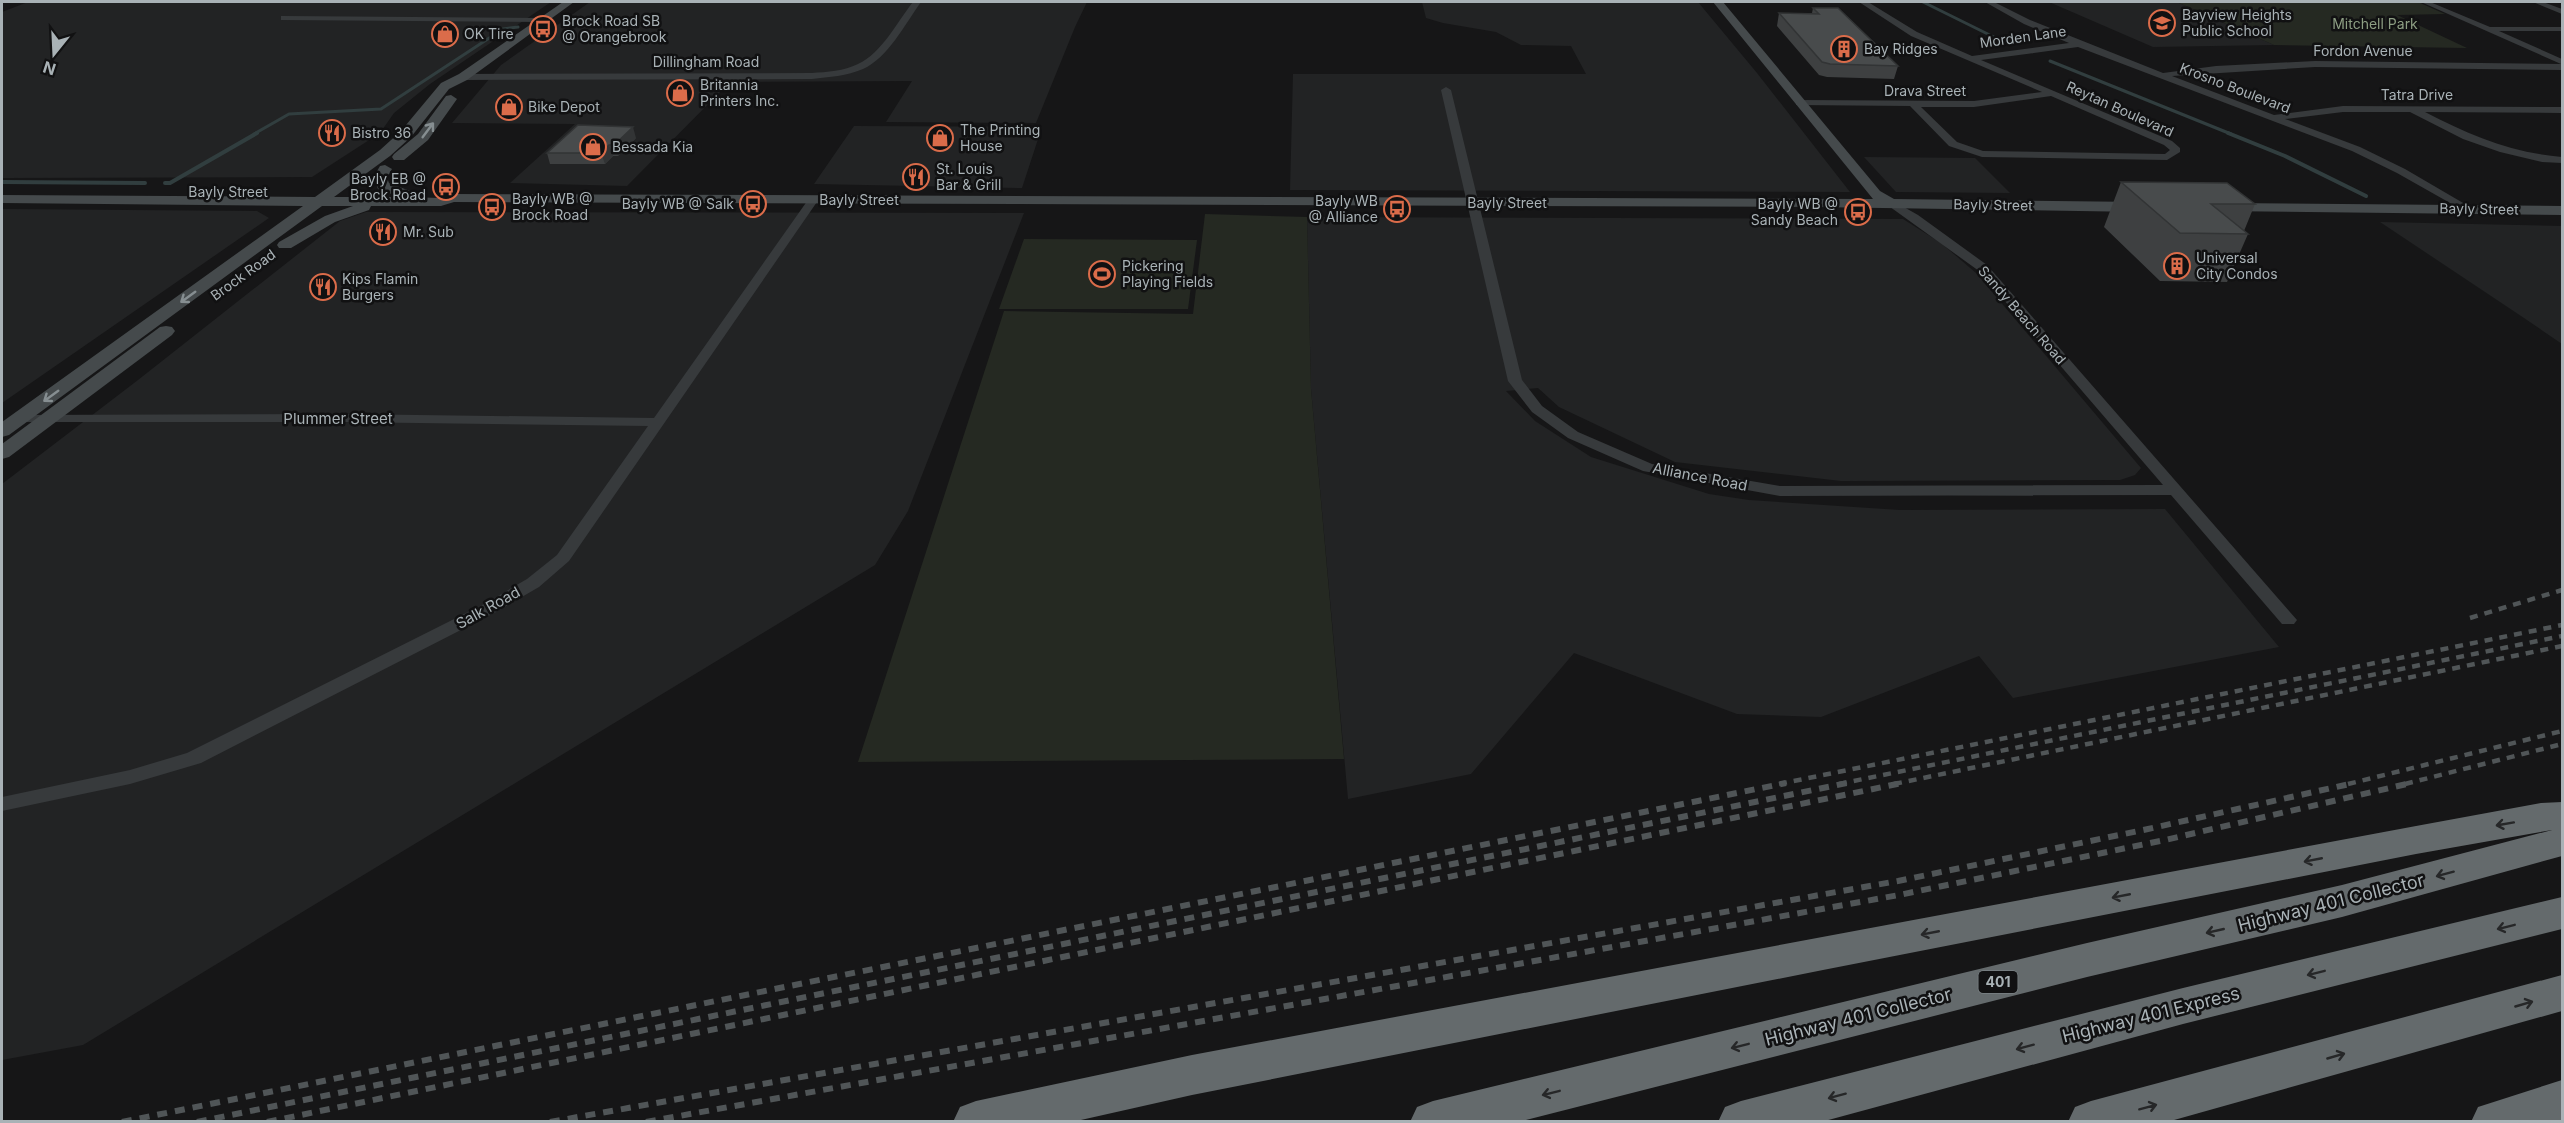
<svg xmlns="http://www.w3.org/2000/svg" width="2564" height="1123" viewBox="0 0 2564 1123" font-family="Inter,sans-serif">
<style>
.built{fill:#222324}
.green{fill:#252922}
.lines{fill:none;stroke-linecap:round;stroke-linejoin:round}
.stream-far1{stroke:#313e3f;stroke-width:3}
.stream{stroke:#313e3f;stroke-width:4}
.street{fill:#373a3c;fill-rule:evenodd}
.secondary{fill:#454a4c;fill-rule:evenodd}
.highway{fill:#646a6c;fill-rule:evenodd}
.rail-far1{stroke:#505557;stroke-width:4.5;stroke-dasharray:8 7;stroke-linecap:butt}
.rail{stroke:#505557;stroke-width:6;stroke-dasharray:10 8;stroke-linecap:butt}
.wall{fill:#3e4041}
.shaded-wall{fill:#323435}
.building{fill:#484b4c;stroke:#323435;stroke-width:1.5}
.oneway{stroke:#868e91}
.oneway2{stroke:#262728}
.labels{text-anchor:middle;stroke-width:5;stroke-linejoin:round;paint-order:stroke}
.far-poi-label{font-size:14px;fill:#a9b2b6;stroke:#111112;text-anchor:start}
.far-park-label{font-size:14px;fill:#8d9e83;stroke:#111112}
.far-street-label{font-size:14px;fill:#a9b2b6;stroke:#111112}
.shield{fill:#111112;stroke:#7b8285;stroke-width:1.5}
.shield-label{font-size:14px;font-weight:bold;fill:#a9b2b6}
.street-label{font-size:15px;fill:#a9b2b6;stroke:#111112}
.near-street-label{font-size:18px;fill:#a9b2b6;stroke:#111112}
</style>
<rect width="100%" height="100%" fill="#161617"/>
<g class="built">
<polygon points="28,2 551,2 430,84 394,113 380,133 312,177 2,178 2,12"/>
<polygon points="590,2 1087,2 1075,27 1036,123 886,122 912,81 730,82 627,186 510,183 575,124 452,123 501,65"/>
<polygon points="1422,2 1698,2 1757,73 1850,192 1290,190 1293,74 1586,74 1571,46 1521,45 1496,32 1443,23 1426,18"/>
<polygon points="2049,2 2177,2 2274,45 2153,47"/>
<polygon points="854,126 1042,127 1022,188 814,184"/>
<polygon points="1864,157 1975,158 2010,193 1896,192"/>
<polygon points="2,209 257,211 269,218 2,403"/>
<polygon points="366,212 1024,213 908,511 875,565 83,1045 2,1060 2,484 138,380 340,221"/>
<polygon points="1307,217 1903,219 1941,243 1976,273 2141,468 2135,475 2120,480 1841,481 1675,462 1559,407 1538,388 1506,391 1535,421 1591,457 1709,494 1749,500 1900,510 2165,509 2279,647 2013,698 1979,656 1821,717 1737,714 1574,653 1471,774 1348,799 1311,389"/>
<polygon points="2380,222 2562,226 2562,344 2524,318"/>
</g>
<g class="green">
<polygon points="2177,2 2418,2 2445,14 2397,15 2467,48 2274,45"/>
<polygon points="1205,214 1307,217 1311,389 1344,759 858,762 1004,311 1193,314"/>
<polygon points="1024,239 1197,240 1188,309 999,309"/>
</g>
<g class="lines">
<g class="stream-far1">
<polyline points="1923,2 2008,44"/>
<polyline points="2050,61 2231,134"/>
<polyline points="254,134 289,114 381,109 503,29 518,27"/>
</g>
<g class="stream">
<polyline points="2228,133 2285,156 2366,196"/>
<polyline points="2,182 145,183"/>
<polyline points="165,183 170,183 257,133"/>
</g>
<g class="street">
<path d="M913 2H921C905 24 888 58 863 69 847 76 829 77 812 79L463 80 458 77 463 74 812 73C827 72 844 71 858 64 882 53 897 22 913 2Z"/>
<path d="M1859 2H1868L1917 32 1972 56 2069 43 2024 24 1985 2H1994L2030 20 2163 73 2216 66 2315 61 2561 64 2421 2H2430L2490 27H2562V31H2499L2562 59V70L2315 67 2172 76 2274 115 2343 106 2562 107V113L2425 112C2469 135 2512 153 2562 157V163L2542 162 2500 152 2463 139 2410 112H2343L2285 119 2360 147 2405 169 2470 207 2472 209 2466 212 2397 173 2352 151 2078 47 1981 60 2172 141 2180 148V152L2167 160 1982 157 1949 146 1910 106 1796 105V101L1799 100 1974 101 2042 92 1911 36ZM2051 96 2164 145 2170 150 2165 154 1983 151 1957 142 1921 107H1974Z"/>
<polygon points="2533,2 2543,2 2562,9 2562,14"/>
<polygon points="284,16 543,18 547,20 543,22 281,20 281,16"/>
<polygon points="1446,87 1451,90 1522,380 1542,406 1578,432 1652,464 1780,486 2163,485 1979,271 1886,204 1887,202 1895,202 1918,215 1987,265 2297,620 2294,624 2282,624 2171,495 1780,496 1643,471 1568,438 1532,412 1508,381 1441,90"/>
<polygon points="814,196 819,199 569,561 539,587 496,612 201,763 130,784 2,811 2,797 130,770 187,753 484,604 527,579 557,555 648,426 344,422 20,422 15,421 13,418 15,415 344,414 654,418 810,197"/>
</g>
<g class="secondary">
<polygon points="563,2 574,2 467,80 449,89 411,137 390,156 334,197 400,197 378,189 373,178 380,166 385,165 392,169 387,178 389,183 410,191 412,194 410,197 439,198 452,194 1873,199 1713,2 1723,2 1880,191 1894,199 2141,202 2149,207 2141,212 1815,207 454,202 441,206 371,206 369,210 335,222 291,248 279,248 277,245 279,242 325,216 353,206 322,206 9,435 2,437 2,422 303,206 2,203 2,195 315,197 380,150 401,131 441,83 459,74"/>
<polygon points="451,95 457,99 428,140 404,160 394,160 392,157 394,154 418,134 446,96"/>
<polygon points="2222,203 2562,206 2562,215 2217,211 2214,208 2217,205"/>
<polygon points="166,326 172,327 175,331 172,335 9,457 2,459 2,444 160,327"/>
</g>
<g class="highway">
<polygon points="2562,802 2562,856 2342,917 2087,977 1518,1122 1410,1122 1417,1107 1433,1101 2087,943 2342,885 2552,830 2416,854 1823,970 1192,1095 1072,1122 953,1122 960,1107 976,1101 1192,1055 2416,826 2541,803"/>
<polygon points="2562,897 2562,929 2183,1024 1821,1122 1718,1122 1725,1107 1741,1101 2183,988"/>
<polygon points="2562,975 2562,1011 2167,1122 2068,1122 2075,1107 2091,1101"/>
<polygon points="2562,1080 2562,1120 2471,1122 2478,1107"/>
</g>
<g class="rail-far1">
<polyline points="2470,618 2562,590"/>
<polyline points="1779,784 2562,625"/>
<polyline points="1839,784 2562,636"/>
<polyline points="1894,784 2562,646"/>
<polyline points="2348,784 2562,731"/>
<polyline points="2405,784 2562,744"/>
</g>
<g class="rail">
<polyline points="122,1122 1786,783"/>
<polyline points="197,1122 1847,783"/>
<polyline points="267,1122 1902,783"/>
<polyline points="550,1122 1898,881 2148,829 2354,783"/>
<polyline points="646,1122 1899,895 2165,840 2411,783"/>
</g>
</g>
<g class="wall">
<polygon points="1813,8 1898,66 1894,79 1827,77 1819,75 1777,26 1779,13 1812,13"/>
<polygon points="636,138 618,156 613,156 605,164 550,164 547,153"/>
<polygon points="2121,182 2255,204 2244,231 2248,234 2227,282 2160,281 2104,227"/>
</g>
<g class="shaded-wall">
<polygon points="633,127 636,138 618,156 614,145"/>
<polygon points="609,145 613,156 605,164 601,153"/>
</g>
<g class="building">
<polygon points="1813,8 1838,8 1898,66 1830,64 1822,62 1779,13 1819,14"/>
<polygon points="578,125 633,127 614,145 609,145 601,153 547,153"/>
<polygon points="2121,182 2227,183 2255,204 2211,204 2248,234 2180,233"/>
</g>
<defs><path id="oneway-shaft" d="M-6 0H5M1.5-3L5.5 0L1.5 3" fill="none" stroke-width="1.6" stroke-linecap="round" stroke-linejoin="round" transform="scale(1.5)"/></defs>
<g class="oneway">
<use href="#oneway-shaft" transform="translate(428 130) rotate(-53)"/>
<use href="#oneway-shaft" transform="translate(188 297) rotate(144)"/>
<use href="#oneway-shaft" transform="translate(51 396) rotate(144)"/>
</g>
<g class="oneway2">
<use href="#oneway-shaft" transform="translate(2505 824) rotate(170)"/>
<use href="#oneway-shaft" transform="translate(2313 860) rotate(169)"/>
<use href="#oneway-shaft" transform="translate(2445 874) rotate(165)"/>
<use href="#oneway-shaft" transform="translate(2121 896) rotate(169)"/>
<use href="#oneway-shaft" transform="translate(2506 927) rotate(166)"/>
<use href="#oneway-shaft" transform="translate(2215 931) rotate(167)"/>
<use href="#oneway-shaft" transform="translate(1930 933) rotate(169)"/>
<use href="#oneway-shaft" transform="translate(2316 973) rotate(166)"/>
<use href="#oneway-shaft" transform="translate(2524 1004) rotate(-16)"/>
<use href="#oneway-shaft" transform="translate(1740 1046) rotate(166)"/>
<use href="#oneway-shaft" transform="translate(2025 1047) rotate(165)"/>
<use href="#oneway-shaft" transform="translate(2336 1056) rotate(-16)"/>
<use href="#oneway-shaft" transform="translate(1551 1093) rotate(166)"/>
<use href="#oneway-shaft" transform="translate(1837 1096) rotate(165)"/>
<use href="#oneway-shaft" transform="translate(2148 1107) rotate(-15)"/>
</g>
<defs>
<symbol id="school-ring" viewBox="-11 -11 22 22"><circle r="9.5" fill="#111112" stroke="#db6c4a" stroke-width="1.5"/><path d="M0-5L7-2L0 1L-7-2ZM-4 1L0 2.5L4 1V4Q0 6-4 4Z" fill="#db6c4a"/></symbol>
<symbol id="bus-ring" viewBox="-11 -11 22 22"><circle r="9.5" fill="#111112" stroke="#db6c4a" stroke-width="1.5"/><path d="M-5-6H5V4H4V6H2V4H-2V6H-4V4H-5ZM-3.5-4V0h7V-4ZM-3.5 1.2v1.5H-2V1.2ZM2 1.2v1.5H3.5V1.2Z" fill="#db6c4a"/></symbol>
<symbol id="shop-ring" viewBox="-11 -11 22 22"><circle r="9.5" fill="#111112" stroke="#db6c4a" stroke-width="1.5"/><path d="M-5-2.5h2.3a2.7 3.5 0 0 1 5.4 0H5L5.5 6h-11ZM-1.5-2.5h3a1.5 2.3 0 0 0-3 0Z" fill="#db6c4a"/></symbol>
<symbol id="building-ring" viewBox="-11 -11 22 22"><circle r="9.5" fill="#111112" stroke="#db6c4a" stroke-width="1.5"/><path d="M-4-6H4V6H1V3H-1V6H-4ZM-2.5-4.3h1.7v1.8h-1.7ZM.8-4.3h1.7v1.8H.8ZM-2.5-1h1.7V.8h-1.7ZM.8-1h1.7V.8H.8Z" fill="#db6c4a"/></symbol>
<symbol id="restaurant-ring" viewBox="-11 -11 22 22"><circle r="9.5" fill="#111112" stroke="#db6c4a" stroke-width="1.5"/><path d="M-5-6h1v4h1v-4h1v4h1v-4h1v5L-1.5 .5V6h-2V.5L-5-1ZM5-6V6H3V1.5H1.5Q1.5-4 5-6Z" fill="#db6c4a"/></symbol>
<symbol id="stadium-ring" viewBox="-11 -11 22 22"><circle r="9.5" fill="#111112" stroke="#db6c4a" stroke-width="1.5"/><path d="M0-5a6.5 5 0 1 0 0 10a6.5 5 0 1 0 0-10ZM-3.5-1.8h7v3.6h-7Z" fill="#db6c4a"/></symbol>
</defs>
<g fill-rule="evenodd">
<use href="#school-ring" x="2147" y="8" width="30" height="30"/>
<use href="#bus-ring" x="528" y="14" width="30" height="30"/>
<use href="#shop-ring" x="430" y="19" width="30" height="30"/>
<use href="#building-ring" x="1829" y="34" width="30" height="30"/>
<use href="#shop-ring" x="665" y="78" width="30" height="30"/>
<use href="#shop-ring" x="494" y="92" width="30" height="30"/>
<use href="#restaurant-ring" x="317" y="118" width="30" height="30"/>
<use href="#shop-ring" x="925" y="123" width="30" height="30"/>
<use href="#shop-ring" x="578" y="132" width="30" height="30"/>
<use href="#restaurant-ring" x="901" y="162" width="30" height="30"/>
<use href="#bus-ring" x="431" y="172" width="30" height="30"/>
<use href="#bus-ring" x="738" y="189" width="30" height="30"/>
<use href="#bus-ring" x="477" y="192" width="30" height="30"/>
<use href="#bus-ring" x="1382" y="194" width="30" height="30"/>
<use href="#bus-ring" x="1843" y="197" width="30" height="30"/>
<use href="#restaurant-ring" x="368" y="217" width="30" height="30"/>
<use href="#building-ring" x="2162" y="251" width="30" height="30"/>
<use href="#stadium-ring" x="1087" y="259" width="30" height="30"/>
<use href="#restaurant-ring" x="308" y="272" width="30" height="30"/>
</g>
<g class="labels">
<g class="far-poi-label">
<text x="2182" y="20">Bayview Heights<tspan x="2182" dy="16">Public School</tspan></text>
<text x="562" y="26">Brock Road SB<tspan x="562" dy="16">@ Orangebrook</tspan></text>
<text x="464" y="39">OK Tire</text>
<text x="1864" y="54">Bay Ridges</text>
<text x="700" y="90">Britannia<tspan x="700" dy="16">Printers Inc.</tspan></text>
<text x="528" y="112">Bike Depot</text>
<text x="960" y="135">The Printing<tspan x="960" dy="16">House</tspan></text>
<text x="352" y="138">Bistro 36</text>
<text x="612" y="152">Bessada Kia</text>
<text x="936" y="174">St. Louis<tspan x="936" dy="16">Bar &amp; Grill</tspan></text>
<text x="426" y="184" text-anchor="end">Bayly EB @<tspan x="426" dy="16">Brock Road</tspan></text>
<text x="512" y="204">Bayly WB @<tspan x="512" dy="16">Brock Road</tspan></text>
<text x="1378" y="206" text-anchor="end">Bayly WB<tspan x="1378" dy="16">@ Alliance</tspan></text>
<text x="734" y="209" text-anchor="end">Bayly WB @ Salk</text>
<text x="1838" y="209" text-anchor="end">Bayly WB @<tspan x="1838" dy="16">Sandy Beach</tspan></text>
<text x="403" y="237">Mr. Sub</text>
<text x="2196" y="263">Universal<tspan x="2196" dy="16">City Condos</tspan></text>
<text x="1122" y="271">Pickering<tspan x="1122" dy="16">Playing Fields</tspan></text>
<text x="342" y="284">Kips Flamin<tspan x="342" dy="16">Burgers</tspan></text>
</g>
<g class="far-park-label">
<text x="2375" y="29">Mitchell Park</text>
</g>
<g class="far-street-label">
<text transform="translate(2023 37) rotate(-8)" y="5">Morden Lane</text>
<text x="2363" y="56">Fordon Avenue</text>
<text x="706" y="67">Dillingham Road</text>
<text transform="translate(2235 88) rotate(21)" y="5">Krosno Boulevard</text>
<text x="1925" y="96">Drava Street</text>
<text x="2417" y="100">Tatra Drive</text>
<text transform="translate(2120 109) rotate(24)" y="5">Reytan Boulevard</text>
<text x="228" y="197">Bayly Street</text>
<text x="859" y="205">Bayly Street</text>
<text x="1507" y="208">Bayly Street</text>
<text transform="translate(1993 205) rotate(1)" y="5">Bayly Street</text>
<text transform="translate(2479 209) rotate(1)" y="5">Bayly Street</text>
<text transform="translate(243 275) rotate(-36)" y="5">Brock Road</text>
<text transform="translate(2022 315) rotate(49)" y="5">Sandy Beach Road</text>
</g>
<rect class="shield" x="1978.5" y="971" width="39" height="22" rx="4.5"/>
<g class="shield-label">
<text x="1998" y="987">401</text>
</g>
<g class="street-label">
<text x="338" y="424">Plummer Street</text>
<text transform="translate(1700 477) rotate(11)" y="5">Alliance Road</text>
<text transform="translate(488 608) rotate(-29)" y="5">Salk Road</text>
</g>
<g class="near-street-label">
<text transform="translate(2331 903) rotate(-14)" y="6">Highway 401 Collector</text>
<text transform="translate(2151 1015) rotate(-14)" y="6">Highway 401 Express</text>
<text transform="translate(1858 1017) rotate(-14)" y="6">Highway 401 Collector</text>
</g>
</g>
<rect width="2564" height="1123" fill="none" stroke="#a9b2b6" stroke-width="6"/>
<g transform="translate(54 54) rotate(198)" stroke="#111112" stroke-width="4.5" paint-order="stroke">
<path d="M0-4.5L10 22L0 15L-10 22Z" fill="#a9b2b6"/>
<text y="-9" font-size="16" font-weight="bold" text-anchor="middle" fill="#a9b2b6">N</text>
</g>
</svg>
